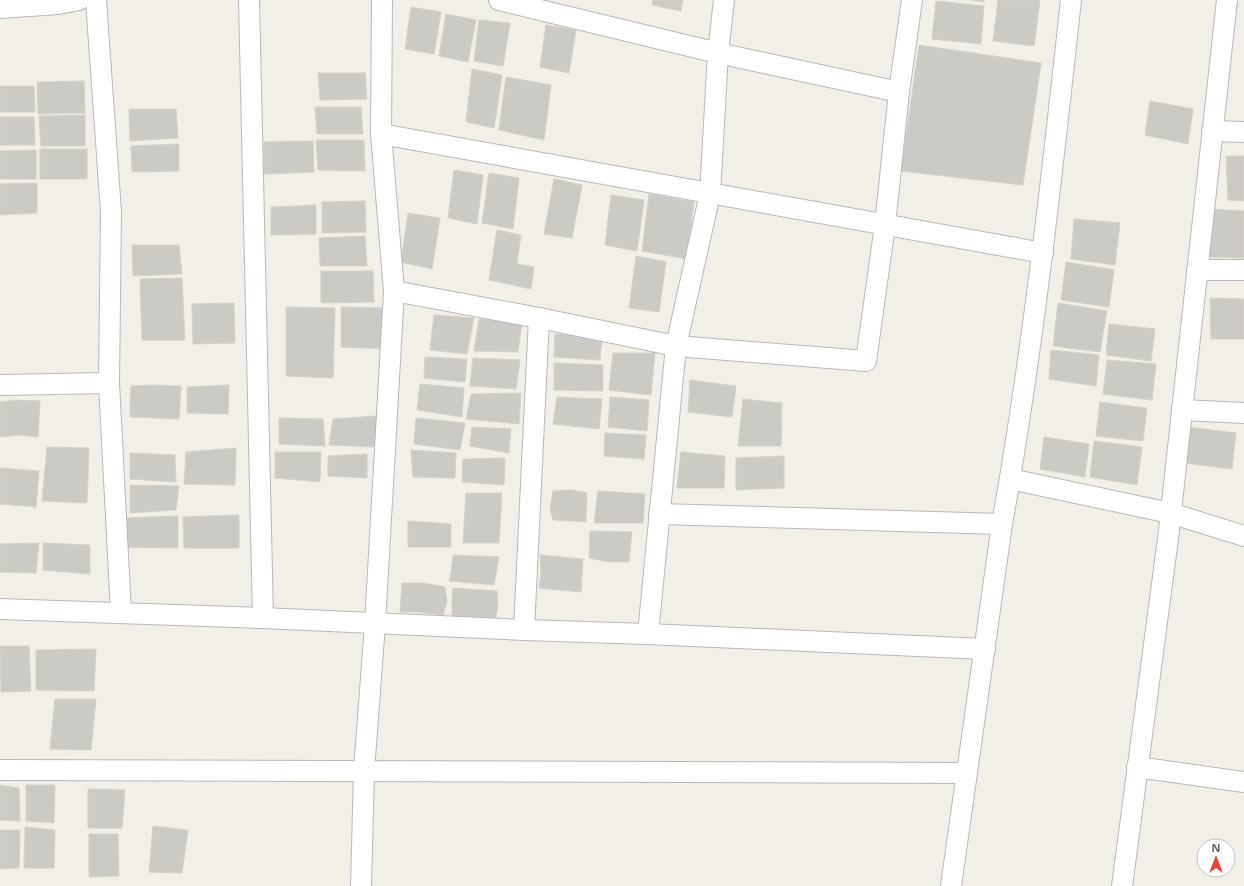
<svg xmlns="http://www.w3.org/2000/svg" width="1244" height="886" viewBox="0 0 1244 886" font-family="'Open Sans',sans-serif">
<style>
.building{fill:#cccac5;stroke:#d6d1c6}
.lines{fill:none;stroke-linecap:round;stroke-linejoin:round}
.street-casing{stroke:#b5b8bc;stroke-width:22}
.street{stroke:#fff;stroke-width:20}
</style>
<rect width="100%" height="100%" fill="#f1efe8"/>
<g class="building">
<polygon points="653,0 683,0 681,11 652,5"/>
<polygon points="970,0 984,0 984,2"/>
<polygon points="998,0 1040,0 1034,46 993,41"/>
<polygon points="936,1 984,6 981,44 932,39"/>
<polygon points="411,7 441,12 434,54 405,49"/>
<polygon points="446,14 476,20 468,62 439,56"/>
<polygon points="479,20 510,23 503,66 474,61"/>
<polygon points="546,25 576,30 569,73 540,67"/>
<polygon points="919,45 1041,63 1023,185 901,171"/>
<polygon points="472,69 502,75 494,128 466,122"/>
<polygon points="318,73 365,73 367,99 320,100"/>
<polygon points="506,77 551,85 544,140 499,130"/>
<polygon points="84,81 85,113 38,114 37,82"/>
<polygon points="0,86 34,86 35,112 0,112"/>
<polygon points="1150,101 1193,109 1188,144 1145,135"/>
<polygon points="315,107 361,107 363,134 317,134"/>
<polygon points="129,109 176,109 178,138 130,141"/>
<polygon points="85,115 85,146 41,146 39,116"/>
<polygon points="0,117 34,117 35,145 0,145"/>
<polygon points="316,140 364,140 365,171 318,170"/>
<polygon points="313,141 314,172 264,174 264,142"/>
<polygon points="179,144 179,171 132,172 131,146"/>
<rect x="40" y="149" width="47" height="30"/>
<polygon points="36,150 36,179 0,179 0,151"/>
<polygon points="1226,156 1244,156 1244,201 1228,200"/>
<polygon points="454,170 483,175 477,224 448,218"/>
<polygon points="489,173 519,178 513,229 482,223"/>
<polygon points="554,179 582,185 572,238 544,234"/>
<polygon points="37,183 37,213 0,215 0,184"/>
<polygon points="649,194 694,202 687,259 642,251"/>
<polygon points="611,195 644,200 637,251 605,245"/>
<polygon points="365,201 366,232 322,233 322,202"/>
<polygon points="316,205 316,234 271,235 271,207"/>
<polygon points="1210,209 1244,211 1244,258 1207,257"/>
<polygon points="408,213 440,218 432,269 401,262"/>
<polygon points="1074,219 1120,223 1115,265 1071,259"/>
<polygon points="497,230 521,235 517,264 534,267 531,289 489,280"/>
<polygon points="365,236 367,266 320,266 319,238"/>
<polygon points="132,245 179,245 182,274 133,276"/>
<polygon points="636,256 666,262 659,312 629,308"/>
<polygon points="1066,262 1114,270 1109,307 1061,300"/>
<polygon points="321,271 373,271 374,302 321,303"/>
<polygon points="182,278 185,340 142,340 140,279"/>
<polygon points="1210,298 1244,299 1244,339 1211,339"/>
<polygon points="234,303 235,343 193,344 192,304"/>
<polygon points="1058,303 1107,311 1100,352 1053,346"/>
<polygon points="286,307 335,308 333,378 286,376"/>
<polygon points="341,307 388,308 388,349 341,347"/>
<polygon points="434,315 474,318 467,354 430,350"/>
<polygon points="479,319 522,322 518,352 474,351"/>
<polygon points="1109,324 1155,329 1151,361 1106,355"/>
<polygon points="555,334 602,338 600,360 554,357"/>
<polygon points="1051,350 1099,355 1096,386 1049,379"/>
<polygon points="613,353 655,353 651,395 609,390"/>
<polygon points="425,357 467,359 465,382 424,378"/>
<polygon points="473,358 520,360 516,389 470,386"/>
<polygon points="1107,360 1156,364 1152,400 1103,394"/>
<polygon points="554,363 603,365 603,391 554,390"/>
<polygon points="690,380 736,386 732,417 688,412"/>
<polygon points="420,384 464,388 462,417 417,410"/>
<polygon points="154,385 181,386 179,419 130,417 130,405 131,386"/>
<polygon points="229,385 228,414 187,413 187,387"/>
<polygon points="521,393 519,424 466,419 471,394"/>
<polygon points="557,397 602,399 599,429 553,424"/>
<polygon points="610,397 649,400 647,431 608,427"/>
<polygon points="743,399 782,403 781,446 738,446"/>
<polygon points="16,400 40,401 38,437 20,435 0,437 0,402"/>
<polygon points="1100,402 1147,408 1143,441 1096,436"/>
<polygon points="377,416 375,447 329,445 333,419"/>
<polygon points="279,418 323,419 325,446 279,444"/>
<polygon points="416,418 465,423 460,450 414,444"/>
<polygon points="472,427 511,429 509,453 470,446"/>
<polygon points="1188,427 1236,433 1232,469 1185,463"/>
<polygon points="605,433 646,435 644,459 604,456"/>
<polygon points="1044,437 1089,444 1085,477 1040,469"/>
<polygon points="1094,441 1142,447 1137,485 1090,477"/>
<polygon points="47,447 89,448 87,503 42,501"/>
<polygon points="236,448 235,485 184,484 186,452"/>
<polygon points="411,450 456,453 455,478 413,477"/>
<polygon points="275,452 321,452 320,482 275,478"/>
<polygon points="681,452 725,456 724,488 677,488"/>
<polygon points="130,453 175,455 176,482 130,479"/>
<polygon points="367,454 367,478 328,476 328,456"/>
<polygon points="784,456 784,488 736,490 736,458"/>
<polygon points="505,458 504,485 462,482 463,459"/>
<polygon points="0,468 39,471 36,507 0,504"/>
<polygon points="130,485 179,486 176,510 130,513"/>
<polygon points="571,490 587,493 586,522 553,520 550,509 553,491"/>
<polygon points="598,491 645,494 643,523 594,523"/>
<polygon points="466,493 502,493 499,543 463,543"/>
<polygon points="239,515 239,548 184,548 183,517"/>
<polygon points="178,516 178,548 125,547 126,518"/>
<polygon points="408,521 451,524 451,547 408,547"/>
<polygon points="590,531 632,532 629,562 609,562 589,558"/>
<polygon points="39,543 36,573 0,572 0,544"/>
<polygon points="43,543 90,545 90,574 43,570"/>
<polygon points="453,555 499,557 494,585 449,581 451,573"/>
<polygon points="540,555 583,559 581,592 539,588 541,572"/>
<polygon points="402,583 424,583 445,587 447,602 443,615 418,612 400,612"/>
<polygon points="453,588 497,591 498,606 495,620 452,617 452,602"/>
<polygon points="0,646 29,646 31,691 1,692"/>
<polygon points="96,649 94,691 36,690 36,650"/>
<polygon points="55,699 96,699 91,750 50,749"/>
<polygon points="0,785 19,788 20,821 0,820"/>
<polygon points="26,785 55,785 54,823 26,821"/>
<polygon points="88,789 125,790 122,828 88,828"/>
<polygon points="153,826 188,830 182,873 149,872"/>
<polygon points="25,827 55,830 54,868 24,868"/>
<polygon points="0,830 20,830 19,868 0,869"/>
<polygon points="89,834 118,834 119,876 89,877"/>
</g>
<g class="lines">
<defs>
<g id="street">
<polyline points="96,0 111,212 109,383 121,613"/>
<polyline points="249,0 263,618"/>
<polyline points="499,0 718,53 724,0"/>
<polyline points="0,8 58,4 79,0"/>
<polyline points="899,92 718,53 710,194 676,346 866,361 885,225 899,92 912,0"/>
<polyline points="1212,131 1244,132"/>
<polyline points="381,134 1043,253"/>
<polyline points="1197,270 1244,270"/>
<polyline points="394,291 539,318 524,630"/>
<polyline points="539,318 676,346 648,634"/>
<polyline points="0,385 109,383"/>
<polyline points="1182,410 1244,413"/>
<polyline points="1010,479 1170,513 1244,536"/>
<polyline points="659,514 1002,524"/>
<polyline points="0,609 263,618 524,630 648,634 985,649"/>
<polyline points="1137,767 1244,782"/>
<polyline points="0,770 967,773"/>
<polyline points="361,886 364,771 375,624 394,291 381,134 382,0"/>
<path d="M951 886 1002 524C1033 351 1052 175 1071 0"/>
<polyline points="1122,886 1168,539 1227,0"/>
</g>
</defs>
<use href="#street" class="street-casing"/>
<use href="#street" class="street"/>
</g>
<g transform="translate(1216 858)"><circle r="19" fill="#ffffff" stroke="#bfc1c3"/>
<path d="M0-3L7 15L0 10L-7 15Z" fill="#ea4335"/>
<text y="-6" font-size="11" font-weight="bold" text-anchor="middle" fill="#5f6368">N</text>
</g>
</svg>
